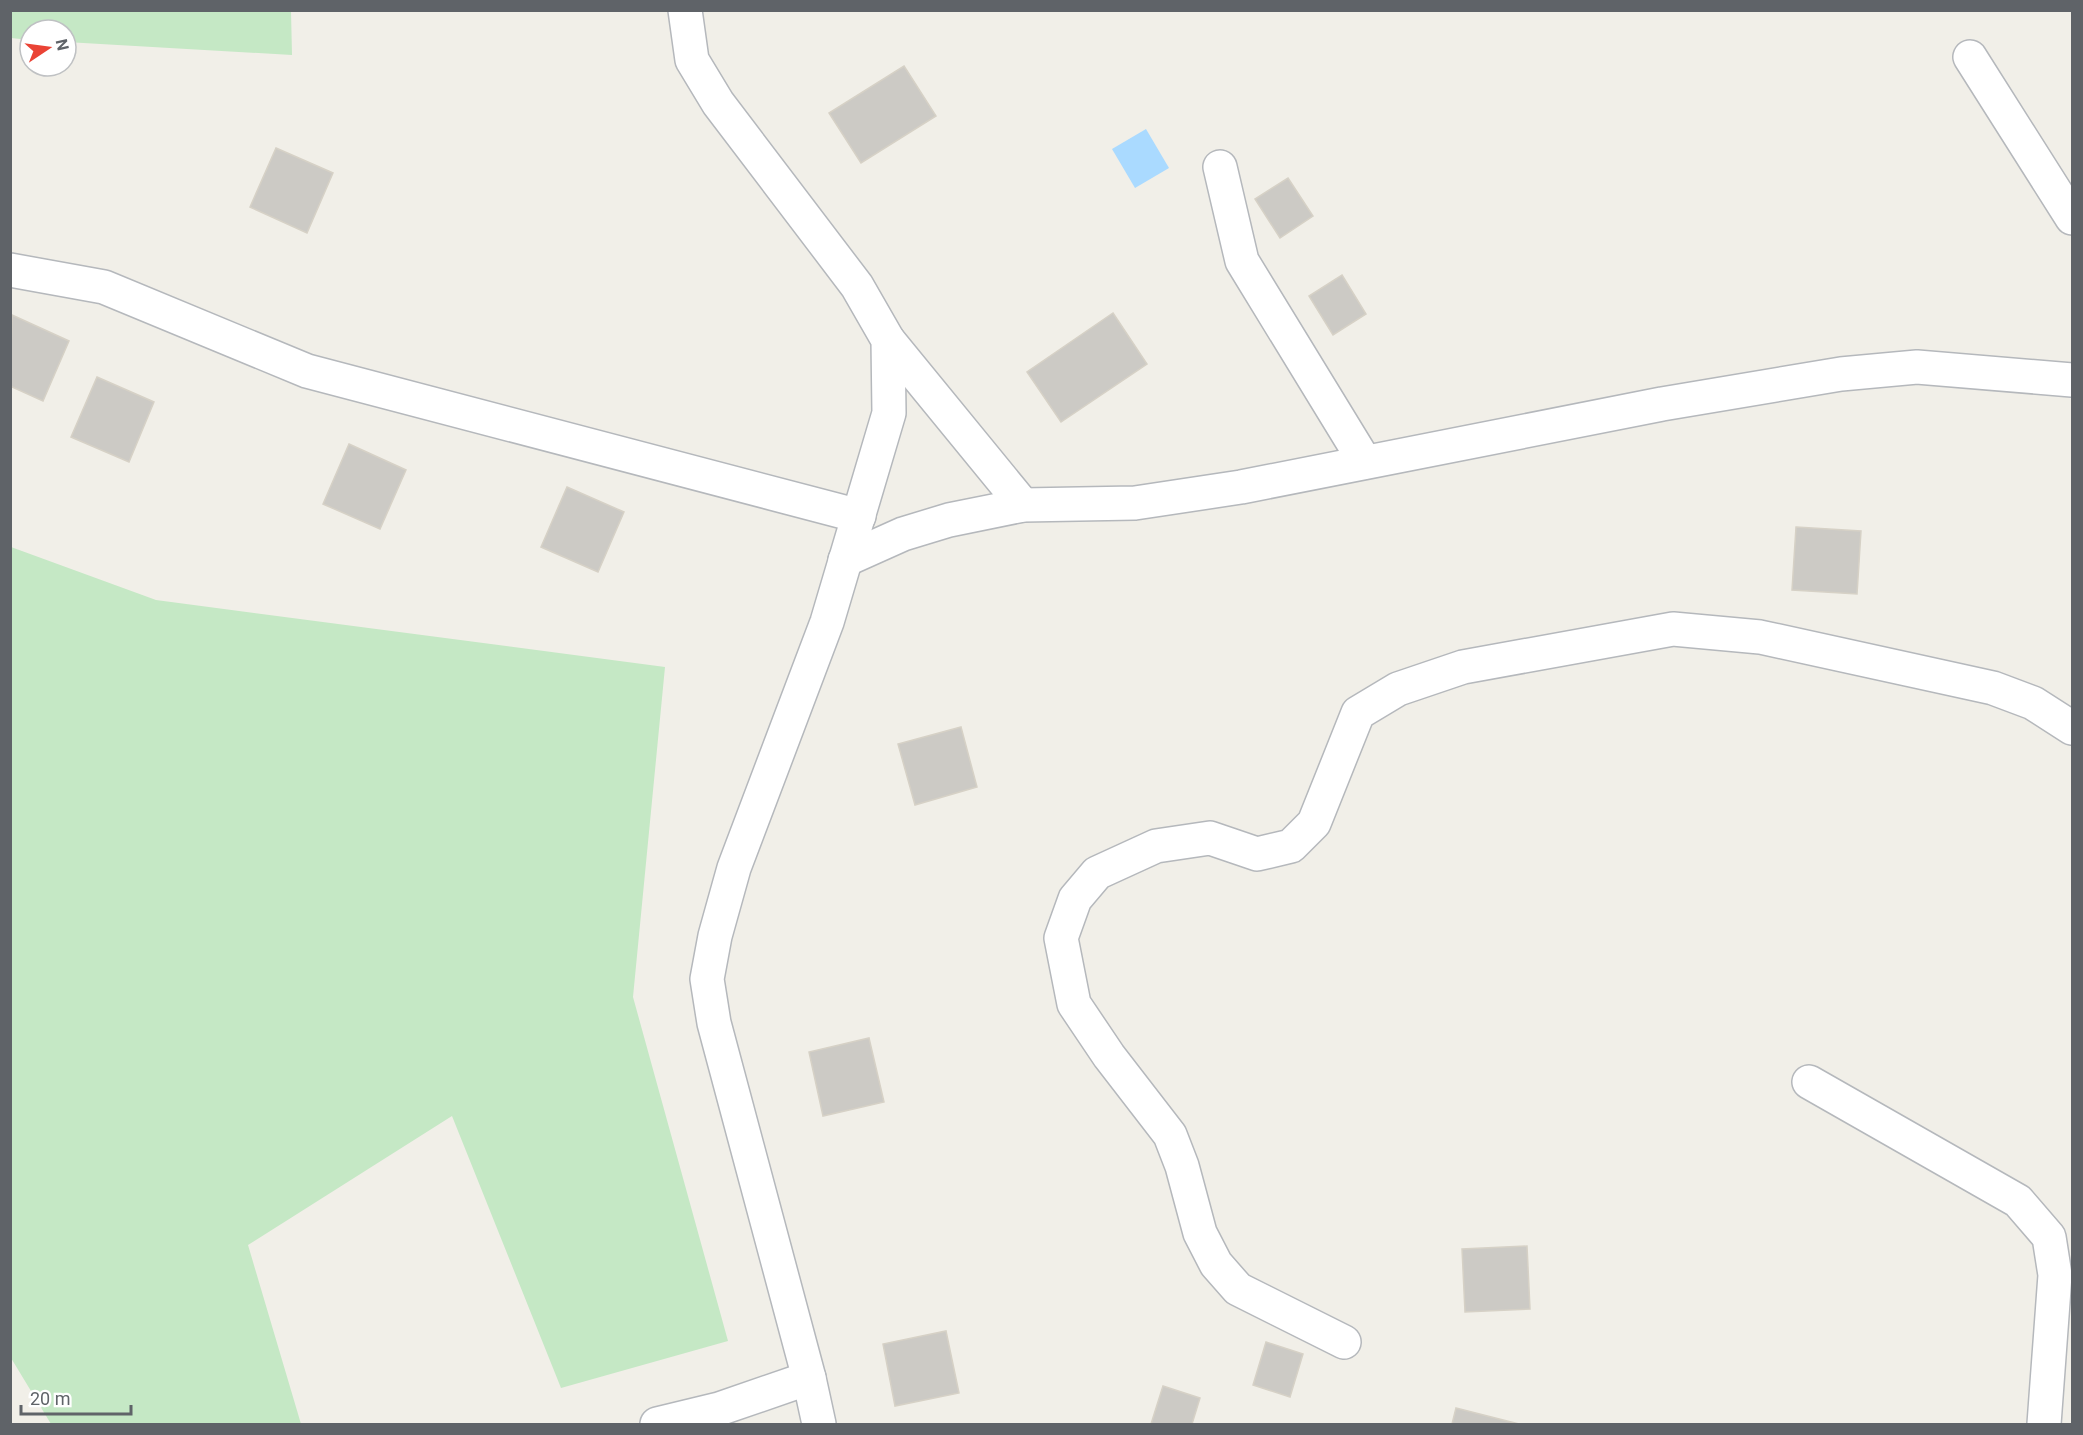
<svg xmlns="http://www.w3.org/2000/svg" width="2083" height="1435" viewBox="0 0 2083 1435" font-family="Roboto,sans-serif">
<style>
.green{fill:#c5e8c5}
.water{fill:#aadaff}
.building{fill:#cccac5;stroke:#d6d1c6;stroke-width:1.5}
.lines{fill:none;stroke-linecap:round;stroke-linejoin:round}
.minor-casing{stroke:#b5b8bc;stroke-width:36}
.minor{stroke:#fff;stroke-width:33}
</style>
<rect width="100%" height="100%" fill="#f1efe8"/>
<g class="green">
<polygon points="10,11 291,11 292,55 66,42 66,30 30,30 30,40 11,38"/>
<polygon points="11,547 156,600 665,667 633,997 728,1341 561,1388 452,1116 248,1245 301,1424 51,1424 11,1358"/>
</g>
<polygon class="water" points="1146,129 1169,168 1135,188 1112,149"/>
<g class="building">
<polygon points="904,66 936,116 861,163 829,113"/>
<polygon points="276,148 333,173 307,233 250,207"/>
<polygon points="1288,178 1313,216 1280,238 1255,199"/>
<polygon points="1342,275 1366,314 1333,335 1309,296"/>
<polygon points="1113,313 1147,364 1061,422 1027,372"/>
<polygon points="12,315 69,341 43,401 10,386"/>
<polygon points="97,377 154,402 129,462 71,437"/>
<polygon points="349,444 406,470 380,529 323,504"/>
<polygon points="567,487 624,512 598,572 541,547"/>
<polygon points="1796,527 1861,531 1857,594 1792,590"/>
<polygon points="961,727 977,787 915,805 898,744"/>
<polygon points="869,1038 884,1102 823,1116 809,1052"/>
<polygon points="1527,1246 1530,1309 1465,1312 1462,1249"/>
<polygon points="946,1331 959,1393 895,1406 883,1344"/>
<polygon points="1266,1342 1303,1354 1290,1397 1253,1385"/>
<polygon points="1163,1386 1200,1398 1192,1424 1151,1424"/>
<polygon points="1456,1408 1519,1424 1452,1424"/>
</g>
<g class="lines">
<defs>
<g id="minor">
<polyline points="685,10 692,60 718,103 857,286 888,340 889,413 827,622 734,868 715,936 707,979 714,1023 809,1378 819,1424"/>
<polyline points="1970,57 2072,218"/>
<polyline points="1220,167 1242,261 1365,462"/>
<polyline points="10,270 104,287 307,371 859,516"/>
<polyline points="888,340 1023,505"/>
<polyline points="845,560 903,534 949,520 1023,505 1135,503 1241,487 1662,404 1841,374 1917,367 2072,380"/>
<polyline points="1809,1082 2018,1201 2049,1237 2055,1275 2044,1424"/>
<polyline points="1344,1342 1238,1289 1216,1264 1200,1233 1182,1166 1170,1135 1109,1056 1074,1004 1061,938 1075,899 1097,873 1156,846 1210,838 1257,854 1291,846 1314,823 1358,713 1398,689 1463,667 1673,629 1760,637 1993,688 2033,703 2072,728"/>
<polyline points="657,1424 719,1409 809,1378"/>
</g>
</defs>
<use href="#minor" class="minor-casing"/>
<use href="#minor" class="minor"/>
</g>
<rect width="2083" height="1435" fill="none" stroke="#5f6368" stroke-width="24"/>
<g transform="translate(48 48) rotate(77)"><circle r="28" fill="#ffffff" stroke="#bfc1c3" stroke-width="1.5"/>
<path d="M0-4.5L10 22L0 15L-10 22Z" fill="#ea4335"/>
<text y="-9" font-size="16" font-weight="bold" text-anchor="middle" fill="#5f6368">N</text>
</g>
<path d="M21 1405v9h110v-9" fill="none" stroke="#5f6368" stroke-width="3"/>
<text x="30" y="1405" font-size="18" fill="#5f6368" stroke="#ffffff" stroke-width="4.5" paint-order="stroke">20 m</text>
</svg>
